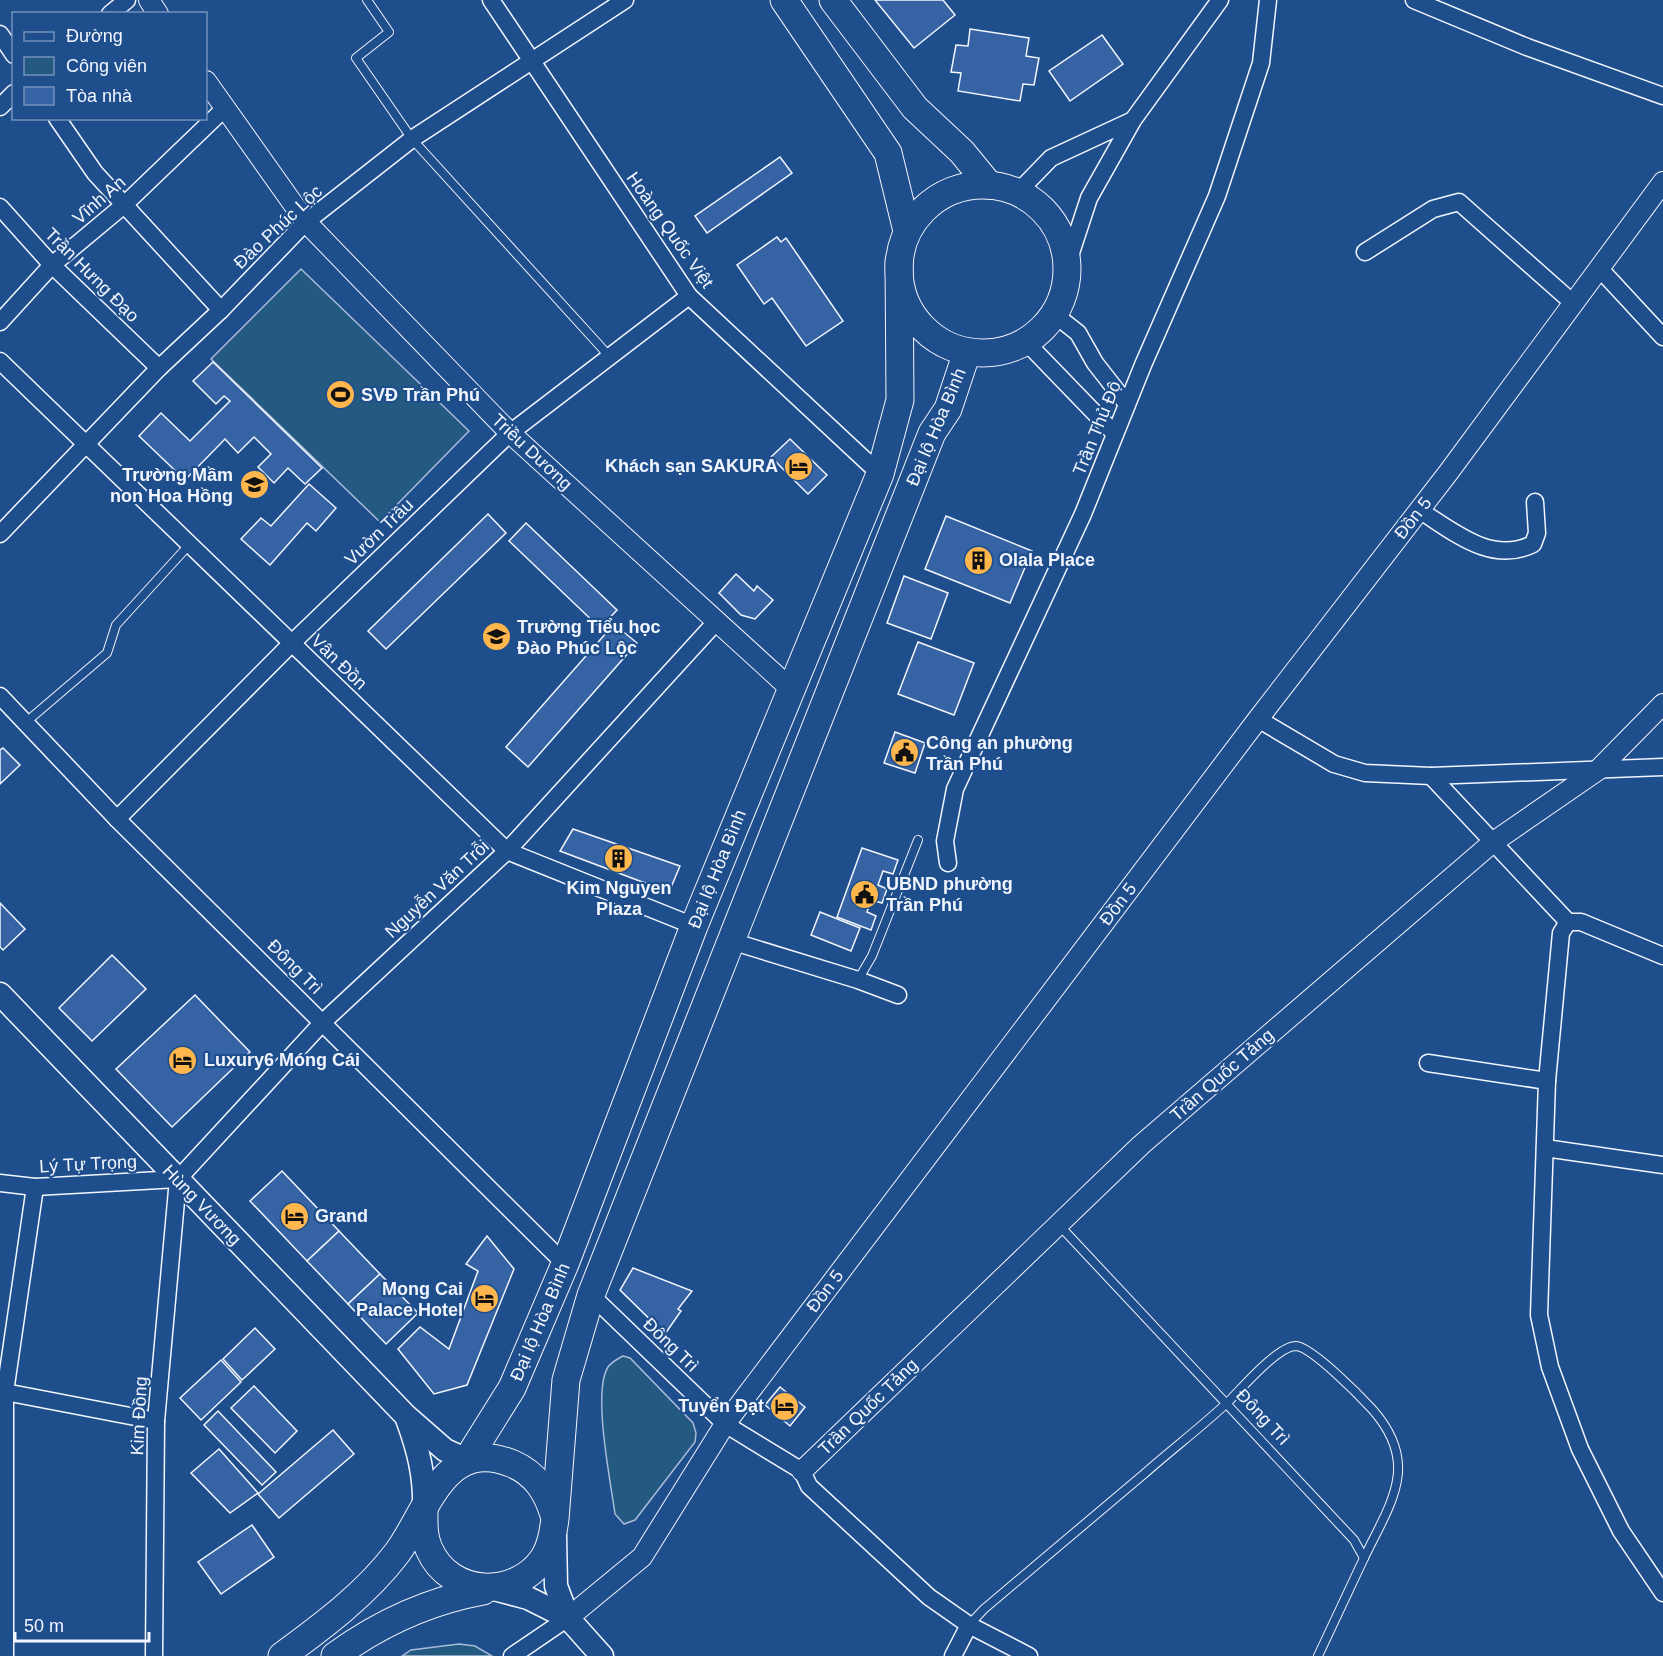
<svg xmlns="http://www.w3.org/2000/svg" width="1663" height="1656" viewBox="0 0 1663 1656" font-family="Arial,sans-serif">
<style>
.green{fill:#245a82;stroke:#a8bbd7;stroke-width:1.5}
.building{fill:#3563a3;stroke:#f2f6ff;stroke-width:1.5}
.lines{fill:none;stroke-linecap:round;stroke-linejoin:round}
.service-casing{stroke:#f2f6ff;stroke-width:10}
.minor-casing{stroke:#f2f6ff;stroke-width:19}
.tertiary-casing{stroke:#f2f6ff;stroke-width:22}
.secondary-casing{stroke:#f2f6ff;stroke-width:25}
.trunk-casing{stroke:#f2f6ff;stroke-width:29}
.service{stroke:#1f4e8c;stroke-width:8}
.minor{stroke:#1f4e8c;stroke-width:16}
.tertiary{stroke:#1f4e8c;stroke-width:20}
.secondary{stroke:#1f4e8c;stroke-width:22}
.trunk{stroke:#1f4e8c;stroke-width:27}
.labels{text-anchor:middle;stroke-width:4.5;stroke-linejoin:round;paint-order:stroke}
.street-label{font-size:18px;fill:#f2f6ff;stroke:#1f4e8c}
.poi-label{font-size:18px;font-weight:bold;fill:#f2f6ff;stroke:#1f4e8c;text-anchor:start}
</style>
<rect width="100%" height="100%" fill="#1f4e8c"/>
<g class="green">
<polygon points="301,269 469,431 380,522 211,359"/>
<path d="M623 1356 630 1358 693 1423 696 1433 695 1442 635 1520 624 1524 615 1514C611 1483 592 1392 608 1367 612 1362 617 1359 623 1356Z"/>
<polygon points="459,1644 475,1646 492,1656 402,1656 411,1650"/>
</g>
<g class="building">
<polygon points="875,0 943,0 955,15 914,48"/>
<polygon points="970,29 1029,38 1026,56 1039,58 1034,85 1023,84 1020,101 958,91 961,73 951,72 956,45 968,46"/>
<polygon points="1102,35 1123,64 1070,101 1049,71"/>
<polygon points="780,157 792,173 707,233 695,216"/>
<polygon points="777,237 781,242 786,238 843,321 806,346 772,298 764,304 737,265"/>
<polygon points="213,362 322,468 305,484 288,468 274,483 258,467 271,454 254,437 238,453 225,439 185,480 139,436 161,413 190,441 230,401 224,396 216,404 193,381"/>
<polygon points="790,439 827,475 808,494 771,457"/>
<polygon points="309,484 336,508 316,531 307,523 270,565 241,539 261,518 271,526"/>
<polygon points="488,514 506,533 386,649 368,631"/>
<polygon points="946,516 1032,551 1010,603 925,569"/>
<polygon points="526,523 617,610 600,628 509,541"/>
<polygon points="736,574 754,591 757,586 773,600 755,619 741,615 719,593"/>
<polygon points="904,576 948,593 931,639 887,623"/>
<polygon points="614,624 637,643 528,767 506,747"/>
<polygon points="918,642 974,663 954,715 898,694"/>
<polygon points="895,732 925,743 915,773 884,763"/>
<polygon points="3,748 20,765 0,784 0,750"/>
<polygon points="573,829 680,866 669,892 560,851"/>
<polygon points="862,848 898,860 893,874 883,871 878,885 887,889 882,903 871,900 867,912 876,916 871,930 837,917"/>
<polygon points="0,903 25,929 3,950 0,947"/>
<polygon points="820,912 860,928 851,951 811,935"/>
<polygon points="112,955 146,989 92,1041 59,1008"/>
<polygon points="195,995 250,1052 172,1127 116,1069"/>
<polygon points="282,1171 339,1231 307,1261 250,1201"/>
<polygon points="339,1231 380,1274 348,1304 307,1261"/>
<polygon points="487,1236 514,1269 467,1385 434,1394 398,1349 420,1327 449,1349 478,1271 466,1264"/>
<polygon points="633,1268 692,1291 678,1309 681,1311 665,1334 620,1290"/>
<polygon points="380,1274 418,1313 386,1344 348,1304"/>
<polygon points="255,1328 275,1349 242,1380 223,1359"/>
<polygon points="221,1360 241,1382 201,1420 180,1398"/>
<polygon points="254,1386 297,1431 275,1453 231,1408"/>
<polygon points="780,1387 805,1407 790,1426 765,1405"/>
<polygon points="218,1411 276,1472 262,1485 204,1425"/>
<polygon points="333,1430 354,1454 279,1518 258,1494"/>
<polygon points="219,1449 258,1493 230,1513 191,1473"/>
<polygon points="252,1525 274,1557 221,1594 198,1562"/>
</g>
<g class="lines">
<defs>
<g id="service">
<polyline points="367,0 389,32 356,58 412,139 610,357"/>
<polyline points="25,723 107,653 116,625 189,545"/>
<polyline points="858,980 872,956 918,840"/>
<polyline points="1059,1225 1354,1540 1364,1558 1318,1656"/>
<path d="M969 1625 984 1609C1037 1564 1090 1519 1144 1474 1172 1449 1203 1426 1230 1400 1243 1387 1278 1346 1296 1346 1312 1347 1360 1396 1372 1409 1421 1464 1391 1502 1364 1558"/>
</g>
<g id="minor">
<polyline points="491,0 689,296 880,474"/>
<polyline points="1414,0 1527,47 1663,96"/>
<polyline points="110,14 127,0"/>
<polyline points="0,34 14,55"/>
<polyline points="0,107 14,93"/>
<polyline points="57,118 95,173 221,310"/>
<polyline points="1018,192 1051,158 1133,120"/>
<polyline points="0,207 52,265 159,368"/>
<polyline points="1365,252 1433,209 1459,202 1573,303"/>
<polyline points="1068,262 1089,198 1133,120 1220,0"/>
<polyline points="1600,269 1663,337"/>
<polyline points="1054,314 1078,333 1095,363 1127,404"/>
<polyline points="0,322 52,265 124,205 225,108"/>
<polyline points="1026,342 1115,434"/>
<polyline points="0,361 507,851 694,926"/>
<path d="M1419 510C1453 531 1491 565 1533 544L1537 533 1535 502"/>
<polyline points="0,534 159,368 221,310 306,222 412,139 625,0"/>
<polyline points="0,696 117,819 565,1264"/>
<polyline points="1258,719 1334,764 1365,773 1431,776 1663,767"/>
<polyline points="1431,776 1568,922 1581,922 1663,956"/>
<polyline points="117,819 292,643 510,433 689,296"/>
<polyline points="948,863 945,841 955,789 1083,514 1143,365 1217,196 1261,63 1268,0"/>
<polyline points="1568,922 1561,933 1547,1081 1539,1315 1550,1367 1580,1449 1621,1531 1663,1593"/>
<polyline points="731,941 858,980 898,995"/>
<polyline points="1428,1063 1547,1081"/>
<polyline points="1545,1148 1663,1165"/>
<polyline points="178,1179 323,1022 507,851 716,622"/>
<polyline points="0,1183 35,1187 178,1179"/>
<polyline points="591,1295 725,1424 802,1471 809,1486 929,1597 969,1625 1029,1656"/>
<polyline points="5,1392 156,1421"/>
<polyline points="5,1656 5,1392 35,1187"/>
<polyline points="154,1656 156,1421 178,1179"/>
<polyline points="512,1656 568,1618"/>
<polyline points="953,1656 969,1625"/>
</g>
<g id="tertiary">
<polyline points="149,0 158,14"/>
<polyline points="206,81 306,222 510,433 792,690"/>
<polyline points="802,1471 1141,1145 1492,843 1598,770 1663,704"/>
<polyline points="568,1618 642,1557 725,1424 1258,719 1448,473 1663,182"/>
</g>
<g id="secondary">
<polyline points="0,994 405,1415 445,1450 467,1460"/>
<path d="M407 1419C418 1449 425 1475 424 1508"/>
<polyline points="555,1535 556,1586 568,1618 602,1656"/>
<polyline points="494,1589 528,1598 568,1618"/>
</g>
<g id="trunk">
<polyline points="784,0 888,153 907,231"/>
<polyline points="833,0 915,108 962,152 989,185"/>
<circle cx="983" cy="269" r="84"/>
<polyline points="467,1460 512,1388 565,1264 694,926 880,474 900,400 899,261"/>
<path d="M424 1508C424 1522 423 1536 429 1549 450 1597 515 1599 543 1559 551 1547 553 1533 555 1519L566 1380 591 1295 932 433 948 409 967 352"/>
<path d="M282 1656C323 1626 366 1594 397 1553 427 1513 444 1435 513 1464 536 1474 547 1492 554 1515"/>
<path d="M335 1656C380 1623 428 1601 483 1591"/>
</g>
</defs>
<use href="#service" class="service-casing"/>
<use href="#minor" class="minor-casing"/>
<use href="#tertiary" class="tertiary-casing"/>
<use href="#secondary" class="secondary-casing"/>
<use href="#trunk" class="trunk-casing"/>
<use href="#service" class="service"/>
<use href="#minor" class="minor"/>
<use href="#tertiary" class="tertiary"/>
<use href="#secondary" class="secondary"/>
<use href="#trunk" class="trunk"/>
</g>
<defs>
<symbol id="stadium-disc" viewBox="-11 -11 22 22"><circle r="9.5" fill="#ffb74d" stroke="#1f4e8c"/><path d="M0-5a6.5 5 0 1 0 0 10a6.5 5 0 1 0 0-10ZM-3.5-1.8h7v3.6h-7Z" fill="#111"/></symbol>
<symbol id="hotel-disc" viewBox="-11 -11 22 22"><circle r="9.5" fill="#ffb74d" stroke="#1f4e8c"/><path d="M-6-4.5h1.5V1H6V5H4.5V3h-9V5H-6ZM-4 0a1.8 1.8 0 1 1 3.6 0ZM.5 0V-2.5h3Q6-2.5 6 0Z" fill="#111"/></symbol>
<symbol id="school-disc" viewBox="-11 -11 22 22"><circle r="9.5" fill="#ffb74d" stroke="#1f4e8c"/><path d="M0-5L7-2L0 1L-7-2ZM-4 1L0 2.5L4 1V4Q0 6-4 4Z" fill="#111"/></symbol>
<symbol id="building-disc" viewBox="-11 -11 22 22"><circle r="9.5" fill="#ffb74d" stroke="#1f4e8c"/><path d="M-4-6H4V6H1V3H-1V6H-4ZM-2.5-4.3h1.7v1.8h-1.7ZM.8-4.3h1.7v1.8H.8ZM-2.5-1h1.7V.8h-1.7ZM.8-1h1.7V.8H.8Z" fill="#111"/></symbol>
<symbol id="civic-disc" viewBox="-11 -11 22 22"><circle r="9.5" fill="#ffb74d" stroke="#1f4e8c"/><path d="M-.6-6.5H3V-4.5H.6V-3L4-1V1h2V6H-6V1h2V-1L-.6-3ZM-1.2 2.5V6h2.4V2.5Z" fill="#111"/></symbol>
</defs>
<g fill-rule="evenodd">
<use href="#stadium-disc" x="324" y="378" width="33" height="33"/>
<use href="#hotel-disc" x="782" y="450" width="33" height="33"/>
<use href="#school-disc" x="238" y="468" width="33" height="33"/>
<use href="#building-disc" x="962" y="544" width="33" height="33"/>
<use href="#school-disc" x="480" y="620" width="33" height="33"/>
<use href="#civic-disc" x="888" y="736" width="33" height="33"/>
<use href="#building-disc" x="602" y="842" width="33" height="33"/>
<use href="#civic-disc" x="848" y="878" width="33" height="33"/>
<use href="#hotel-disc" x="166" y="1044" width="33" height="33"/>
<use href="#hotel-disc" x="278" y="1200" width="33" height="33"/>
<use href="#hotel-disc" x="468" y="1282" width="33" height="33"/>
<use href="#hotel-disc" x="768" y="1390" width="33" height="33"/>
</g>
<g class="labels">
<g class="street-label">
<text transform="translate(99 200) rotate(-41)" y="6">Vĩnh An</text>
<text transform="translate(278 227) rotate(-43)" y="6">Đào Phúc Lộc</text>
<text transform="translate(670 230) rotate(55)" y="6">Hoàng Quốc Việt</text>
<text transform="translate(92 275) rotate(45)" y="6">Trần Hưng Đạo</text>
<text transform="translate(936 427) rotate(-67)" y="6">Đại lộ Hòa Bình</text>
<text transform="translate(1097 428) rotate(-68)" y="6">Trần Thủ Độ</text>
<text transform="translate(532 452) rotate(43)" y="6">Triều Dương</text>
<text transform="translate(1413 518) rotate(-52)" y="6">Đồn 5</text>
<text transform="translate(379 532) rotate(-44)" y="6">Vườn Trầu</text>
<text transform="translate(339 662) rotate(44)" y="6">Vân Đồn</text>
<text transform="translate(717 869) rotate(-68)" y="6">Đại lộ Hòa Bình</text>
<text transform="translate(437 889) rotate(-43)" y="6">Nguyễn Văn Trỗi</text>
<text transform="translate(1118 904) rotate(-53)" y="6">Đồn 5</text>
<text transform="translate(295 967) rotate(45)" y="6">Đông Trì</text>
<text transform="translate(1222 1075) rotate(-41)" y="6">Trần Quốc Tảng</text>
<text transform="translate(88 1164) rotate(-3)" y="6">Lý Tự Trọng</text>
<text transform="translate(202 1205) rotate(46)" y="6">Hùng Vương</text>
<text transform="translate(825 1291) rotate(-53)" y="6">Đồn 5</text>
<text transform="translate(540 1322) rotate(-67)" y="6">Đại lộ Hòa Bình</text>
<text transform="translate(671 1345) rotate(44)" y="6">Đông Trì</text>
<text transform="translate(868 1407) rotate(-44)" y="6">Trần Quốc Tảng</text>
<text transform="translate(139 1416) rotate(-87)" y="6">Kim Đồng</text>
<text transform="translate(1263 1417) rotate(47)" y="6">Đông Trì</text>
</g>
<g class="poi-label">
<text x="361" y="401">SVĐ Trần Phú</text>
<text x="778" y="472" text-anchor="end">Khách sạn SAKURA</text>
<text x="233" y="481" text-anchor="end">Trường Mầm<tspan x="233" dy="21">non Hoa Hồng</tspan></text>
<text x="999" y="566">Olala Place</text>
<text x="517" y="633">Trường Tiểu học<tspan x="517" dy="21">Đào Phúc Lộc</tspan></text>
<text x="926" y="749">Công an phường<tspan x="926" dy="21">Trần Phú</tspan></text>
<text x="886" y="890">UBND phường<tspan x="886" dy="21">Trần Phú</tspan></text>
<text x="619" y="894" text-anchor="middle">Kim Nguyen<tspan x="619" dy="21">Plaza</tspan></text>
<text x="204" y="1066">Luxury6 Móng Cái</text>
<text x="315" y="1222">Grand</text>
<text x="463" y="1295" text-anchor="end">Mong Cai<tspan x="463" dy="21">Palace Hotel</tspan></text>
<text x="764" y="1412" text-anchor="end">Tuyển Đạt</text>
</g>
</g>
<rect x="12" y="12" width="195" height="108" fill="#1f4e8c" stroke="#7391ba" stroke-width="1.5"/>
<rect x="24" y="32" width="30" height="9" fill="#1f4e8c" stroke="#7391ba" stroke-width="1.5"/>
<text x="66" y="42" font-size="18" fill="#f2f6ff">Đường</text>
<rect x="24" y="57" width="30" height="18" fill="#245a82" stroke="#7391ba" stroke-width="1.5"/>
<text x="66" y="72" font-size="18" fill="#f2f6ff">Công viên</text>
<rect x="24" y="87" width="30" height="18" fill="#3563a3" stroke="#7391ba" stroke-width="1.5"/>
<text x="66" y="102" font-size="18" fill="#f2f6ff">Tòa nhà</text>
<path d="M15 1632v9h134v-9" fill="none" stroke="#f2f6ff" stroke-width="3"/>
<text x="24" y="1632" font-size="18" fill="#f2f6ff" stroke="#1f4e8c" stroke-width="4.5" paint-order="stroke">50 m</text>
</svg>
